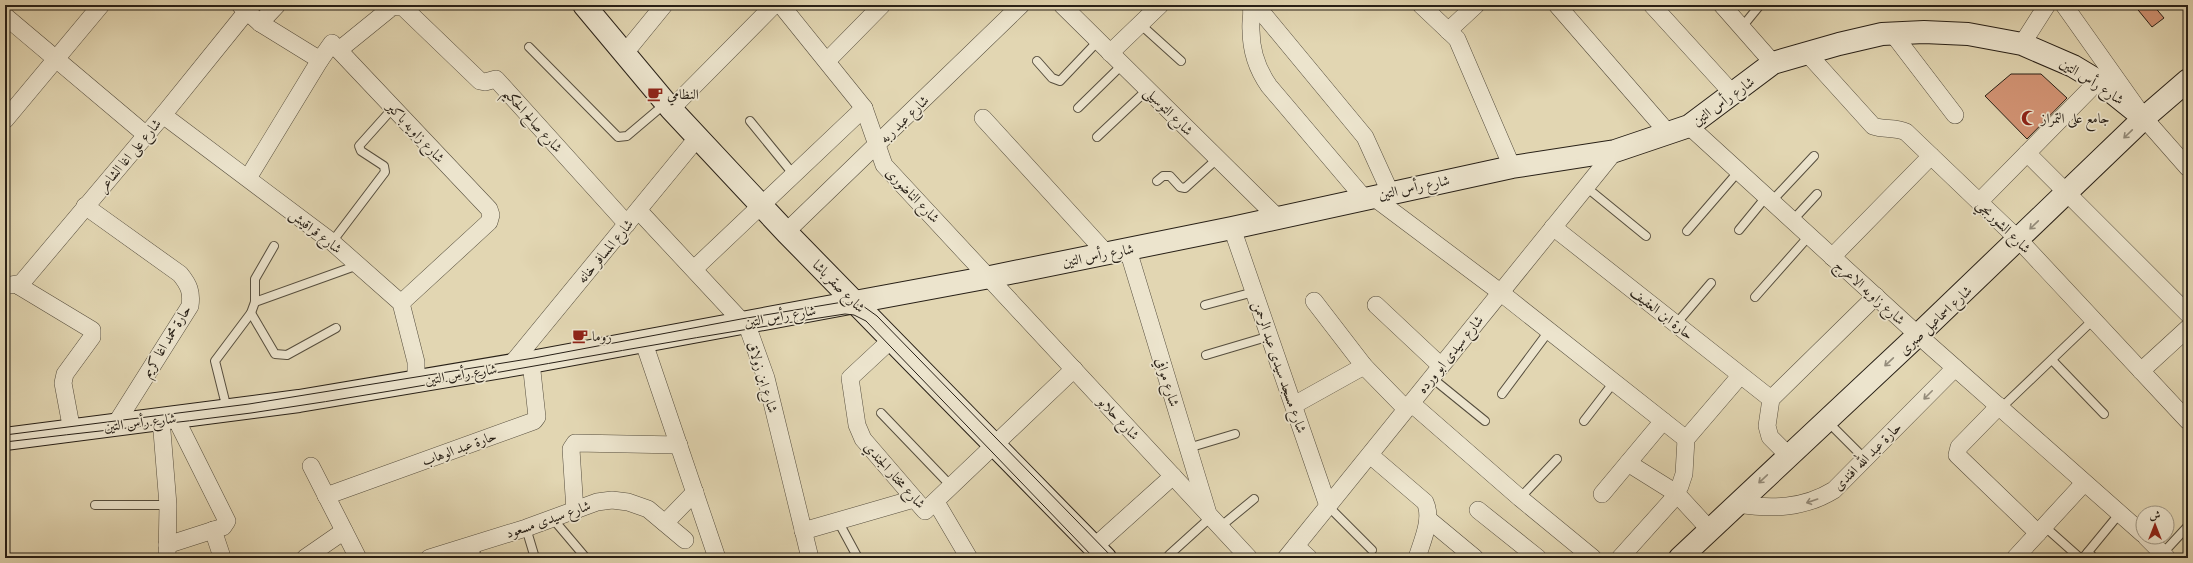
<svg xmlns="http://www.w3.org/2000/svg" width="2193" height="563" viewBox="0 0 2193 563" font-family="'Gentium Book Plus',Amiri,serif">
<style>
.building{fill:#d49576;stroke:#282017}
.lines{fill:none;stroke-linecap:round;stroke-linejoin:round}
.lane-casing{stroke:#564e3e;stroke-width:10}
.street-casing{stroke:#564e3e;stroke-width:18}
.secondary-casing{stroke:#282017;stroke-width:24}
.lane{stroke:#ece4cd;stroke-width:8}
.street{stroke:#ece4cd;stroke-width:17}
.secondary{stroke:#ece4cd;stroke-width:22}
.tram{stroke:#282017;stroke-width:1}
.oneway{stroke:#948c7b}
.labels{text-anchor:middle;stroke-width:3.5;stroke-linejoin:round;paint-order:stroke}
.street-label{font-size:14px;fill:#282017;stroke:#ece4cd}
.poi-label{font-size:14px;fill:#282017;stroke:#ece4cd;text-anchor:start}
</style>
<rect width="100%" height="100%" fill="#e2d6b2"/>
<filter id="stains"><feTurbulence type="fractalNoise" baseFrequency=".005" numOctaves="4"/><feColorMatrix values="0 0 0 0 .2 0 0 0 0 .09 0 0 0 0 .02 0 0 0 .5 -.17"/></filter>
<radialGradient id="worn" r=".72"><stop offset=".6" stop-color="#630" stop-opacity="0"/><stop offset="1" stop-color="#630" stop-opacity=".3"/></radialGradient>
<g class="building">
<polygon points="2134,5 2153,5 2164,18 2152,27"/>
<polygon points="2011,74 2041,74 2067,98 2027,139 1985,96"/>
</g>
<g class="lines">
<defs>
<g id="lane">
<polyline points="1140,24 1181,61"/>
<polyline points="1742,27 1760,5"/>
<polyline points="529,47 618,137 627,136 666,103"/>
<polyline points="1037,61 1052,78 1060,81 1098,41"/>
<polyline points="1078,108 1122,65"/>
<polyline points="750,121 794,175"/>
<polyline points="1097,137 1147,90"/>
<polyline points="1157,181 1163,176 1170,176 1180,187 1185,188 1217,159"/>
<polyline points="1586,187 1646,236"/>
<polyline points="1771,202 1814,156"/>
<polyline points="1792,221 1817,194"/>
<polyline points="1739,230 1766,197"/>
<polyline points="1687,231 1738,172"/>
<polyline points="332,242 385,172 384,166 361,151 359,146 393,108"/>
<polyline points="1755,297 1809,236"/>
<polyline points="255,302 358,265"/>
<polyline points="1205,305 1254,292"/>
<polyline points="251,313 275,354 287,355 336,328"/>
<polyline points="1676,324 1711,283"/>
<polyline points="1206,355 1270,336"/>
<polyline points="2052,360 2104,414"/>
<polyline points="1432,378 1485,421"/>
<polyline points="1502,394 1549,331"/>
<polyline points="2001,408 2093,320"/>
<polyline points="227,409 215,361 251,313 255,302 255,279 274,246"/>
<polyline points="881,413 952,487"/>
<polyline points="1584,421 1614,382"/>
<polyline points="1827,421 1865,459"/>
<polyline points="1188,448 1235,434"/>
<polyline points="1520,498 1557,459"/>
<polyline points="95,505 168,505"/>
<polyline points="1328,506 1372,550"/>
<polyline points="553,519 586,558"/>
<polyline points="838,521 858,558"/>
<polyline points="2044,526 2080,558"/>
<polyline points="1220,527 1254,499"/>
<polyline points="526,528 535,558"/>
<polyline points="475,544 476,558"/>
<polyline points="2088,552 2094,558"/>
<polyline points="2163,553 2188,526"/>
<polyline points="1169,555 1211,517"/>
<polyline points="2083,558 2120,513"/>
</g>
<g id="street">
<polyline points="240,5 260,23 320,60 332,43 489,209 491,215 489,222 401,303"/>
<polyline points="781,5 864,108 884,165 1249,558"/>
<polyline points="1062,5 1277,217"/>
<path d="M1251 5C1253 13 1250 22 1251 30 1251 52 1257 69 1269 86L1364 198"/>
<polyline points="1421,5 1457,39 1512,167"/>
<polyline points="1557,5 1669,134"/>
<polyline points="1652,5 1733,94"/>
<polyline points="1722,5 1773,63"/>
<polyline points="2064,5 2144,118 2188,168"/>
<polyline points="1252,10 1264,15 1365,137 1390,192"/>
<polyline points="5,16 145,134"/>
<polyline points="260,23 277,5"/>
<polyline points="1448,31 1476,5"/>
<polyline points="1893,34 1955,115"/>
<polyline points="2022,44 2047,5"/>
<polyline points="339,50 392,7 402,6 480,81 485,82 496,79 627,224"/>
<polyline points="1110,53 1160,5"/>
<path d="M1807 53 1873 126C1884 130 1895 127 1906 132L2019 240 2188 421"/>
<polyline points="624,54 664,5"/>
<polyline points="827,61 882,5"/>
<polyline points="671,109 774,5"/>
<polyline points="163,115 332,242 401,303 416,362 416,381"/>
<polyline points="983,118 1107,254"/>
<polyline points="5,120 101,5"/>
<polyline points="1689,126 1918,335 2143,534"/>
<polyline points="2027,153 2188,314"/>
<polyline points="248,178 320,60"/>
<polyline points="1372,196 1500,292 1686,439"/>
<polyline points="1979,202 2098,81"/>
<path d="M85 206 180 274C189 285 192 292 190 306L115 425"/>
<polyline points="639,211 748,328 766,378 810,558"/>
<polyline points="1553,227 1771,399"/>
<polyline points="1232,228 1328,506"/>
<polyline points="786,232 1021,5"/>
<polyline points="1128,250 1207,510"/>
<polyline points="1832,257 1931,156"/>
<polyline points="694,269 864,108"/>
<polyline points="5,286 16,284 19,286 163,115 247,11"/>
<polyline points="19,286 92,330 92,337 65,374 63,383 72,431"/>
<polyline points="1314,301 1364,366 1406,409"/>
<polyline points="1376,305 1441,366"/>
<polyline points="892,339 850,378 857,425 863,439 925,511 1074,369"/>
<polyline points="643,340 717,558"/>
<polyline points="514,365 514,361 698,137"/>
<polyline points="2141,371 2188,328"/>
<polyline points="1411,403 1520,498 1593,558"/>
<polyline points="1294,405 1364,366"/>
<polyline points="1999,406 1959,447 1957,455 2038,533"/>
<polyline points="161,419 168,505 167,558"/>
<path d="M1370 455 1425 502C1433 519 1422 541 1417 558"/>
<polyline points="1789,456 1770,437 1767,426 1771,399 1876,296"/>
<polyline points="1628,463 1676,493 1710,530"/>
<polyline points="311,466 358,558"/>
<polyline points="1602,494 1663,421"/>
<polyline points="326,496 534,421 537,417 531,362"/>
<polyline points="936,502 969,558"/>
<path d="M1737 504C1772 509 1803 509 1834 490L1955 368"/>
<polyline points="1478,510 1538,558"/>
<polyline points="575,511 571,449 575,443 679,445"/>
<polyline points="1428,519 1475,558"/>
<polyline points="665,523 695,492"/>
<polyline points="213,530 221,554 220,558"/>
<polyline points="803,531 914,499"/>
<polyline points="2146,537 2167,558"/>
<polyline points="167,545 223,527 227,521 175,417"/>
<polyline points="1296,546 1309,558"/>
<polyline points="1094,547 1173,476"/>
<polyline points="305,558 344,531"/>
<polyline points="429,558 526,528 597,502 612,500 628,502 648,509 685,540"/>
<polyline points="1286,558 1615,151"/>
<polyline points="1620,558 1673,499 1680,486 1684,474 1686,439 1740,376"/>
<polyline points="2015,558 2084,483"/>
</g>
<g id="secondary">
<polyline points="584,5 671,109 786,232 1105,558"/>
<polyline points="5,439 299,401 531,362 990,277 1232,228 1512,167 1615,151 1689,126 1773,63 1839,44 1882,34 1924,32 1968,34 2022,44 2073,66 2098,81 2144,118"/>
<polyline points="1680,558 1918,335 2144,118 2188,80"/>
</g>
</defs>
<use href="#lane" class="lane-casing"/>
<use href="#street" class="street-casing"/>
<use href="#secondary" class="secondary-casing"/>
<use href="#lane" class="lane"/>
<use href="#street" class="street"/>
<use href="#secondary" class="secondary"/>
<g class="tram">
<polyline points="5,435 249,404 534,358 741,319 843,302 863,306 877,316 1113,558"/>
<path d="M5 442C87 432 169 424 251 413 450 384 647 343 845 314L854 315 866 321 1094 558"/>
</g>
</g>
<defs><path id="oneway-shaft" d="M-6 0H5M1.5-3L5.5 0L1.5 3" fill="none" stroke-width="1.6" stroke-linecap="round" stroke-linejoin="round"/></defs>
<g class="oneway">
<use href="#oneway-shaft" transform="translate(2128 134) rotate(136)"/>
<use href="#oneway-shaft" transform="translate(2034 225) rotate(136)"/>
<use href="#oneway-shaft" transform="translate(1889 362) rotate(137)"/>
<use href="#oneway-shaft" transform="translate(1928 395) rotate(135)"/>
<use href="#oneway-shaft" transform="translate(1763 479) rotate(137)"/>
<use href="#oneway-shaft" transform="translate(1812 501) rotate(161)"/>
</g>
<defs>
<symbol id="cafe-bare" viewBox="-9 -9 18 18"><path d="M-5.5-4.5H6V0H3Q3 3.5 0 3.5H-2.5Q-5.5 3.5-5.5 0ZM3-3.2v2h1.7v-2ZM-6 4.5H4V6H-6Z" fill="#8f2418" stroke="#ece4cd" stroke-width="2.5" paint-order="stroke"/></symbol>
<symbol id="mosque-bare" viewBox="-9 -9 18 18"><path d="M3.5-4.9A6 6 0 1 0 3.5 4.9A5 5 0 1 1 3.5-4.9Z" fill="#8f2418" stroke="#ece4cd" stroke-width="2.5" paint-order="stroke"/></symbol>
</defs>
<g fill-rule="evenodd">
<use href="#cafe-bare" x="644" y="83" width="22" height="22"/>
<use href="#mosque-bare" x="2018" y="107" width="22" height="22"/>
<use href="#cafe-bare" x="569" y="325" width="22" height="22"/>
</g>
<g class="labels">
<g class="street-label">
<text transform="translate(2092 81) rotate(33)" y="5">شارع رأس التين</text>
<text transform="translate(1723 101) rotate(-36)" y="5">شارع رأس التين</text>
<text transform="translate(1169 111) rotate(45)" y="5">شارع التوسيلى</text>
<text transform="translate(904 119) rotate(-44)" y="5">شارع عبد ربه</text>
<text transform="translate(533 120) rotate(48)" y="5">شارع صالح الحكيم</text>
<text transform="translate(416 132) rotate(47)" y="5">شارع زاويه باكير</text>
<text transform="translate(129 155) rotate(-50)" y="5">شارع على اغا الشاعر</text>
<text transform="translate(1414 187) rotate(-12)" y="5">شارع رأس التين</text>
<text transform="translate(913 195) rotate(46)" y="5">شارع الناضورى</text>
<text transform="translate(2004 226) rotate(45)" y="5">شارع الشوربجي</text>
<text transform="translate(316 231) rotate(38)" y="5">شارع قراقيش</text>
<text transform="translate(605 251) rotate(-50)" y="5">شارع المسافر خانه</text>
<text transform="translate(1098 255) rotate(-11)" y="5">شارع رأس التين</text>
<text transform="translate(839 286) rotate(45)" y="5">شارع صقر باشا</text>
<text transform="translate(1870 292) rotate(42)" y="5">شارع زاويه الاعرج</text>
<text transform="translate(1662 313) rotate(38)" y="5">حارة ابن العفيف</text>
<text transform="translate(780 316) rotate(-10)" y="5">شارع رأس التين</text>
<text transform="translate(1935 320) rotate(-43)" y="5">شارع اسماعيل صبرى</text>
<text transform="translate(166 341) rotate(-59)" y="5">حارة محمد اغا كريم</text>
<text transform="translate(1450 354) rotate(-51)" y="5">شارع سيدى ابو ورده</text>
<text transform="translate(1280 367) rotate(71)" y="5">شارع مسجد سيدى عبد الرحمن</text>
<text transform="translate(461 374) rotate(-9)" y="5">شارع رأس التين</text>
<text transform="translate(763 377) rotate(73)" y="5">شارع ابن زولاق</text>
<text transform="translate(1168 382) rotate(73)" y="5">شارع موافي</text>
<text transform="translate(1119 418) rotate(47)" y="5">شارع حلابو</text>
<text transform="translate(140 422) rotate(-7)" y="5">شارع رأس التين</text>
<text transform="translate(459 448) rotate(-20)" y="5">حارة عبد الوهاب</text>
<text transform="translate(1867 456) rotate(-45)" y="5">حارة عبد الله افندى</text>
<text transform="translate(895 475) rotate(48)" y="5">شارع مختار الجندي</text>
<text transform="translate(548 519) rotate(-19)" y="5">شارع سيدى مسعود</text>
</g>
<g class="poi-label">
<text x="667" y="99">النظامي</text>
<text x="2041" y="123">جامع على التمراز</text>
<text x="592" y="341">روما</text>
</g>
</g>
<rect width="2193" height="563" fill="none" stroke="#e2d6b2" stroke-width="20"/>
<rect x="6" y="6" width="2181" height="551" fill="none" stroke="#282017" stroke-width="2"/>
<rect x="10" y="10" width="2173" height="543" fill="none" stroke="#282017"/>
<g transform="translate(2155 525)"><circle r="19" fill="#ece4cd" stroke="#9e9684"/>
<path d="M0-3L7 15L0 10L-7 15Z" fill="#8f2418"/>
<text y="-6" font-size="11" font-weight="bold" text-anchor="middle" fill="#282017">ش</text>
</g>
<rect width="100%" height="100%" filter="url(#stains)"/>
<rect width="100%" height="100%" fill="url(#worn)"/>
</svg>
